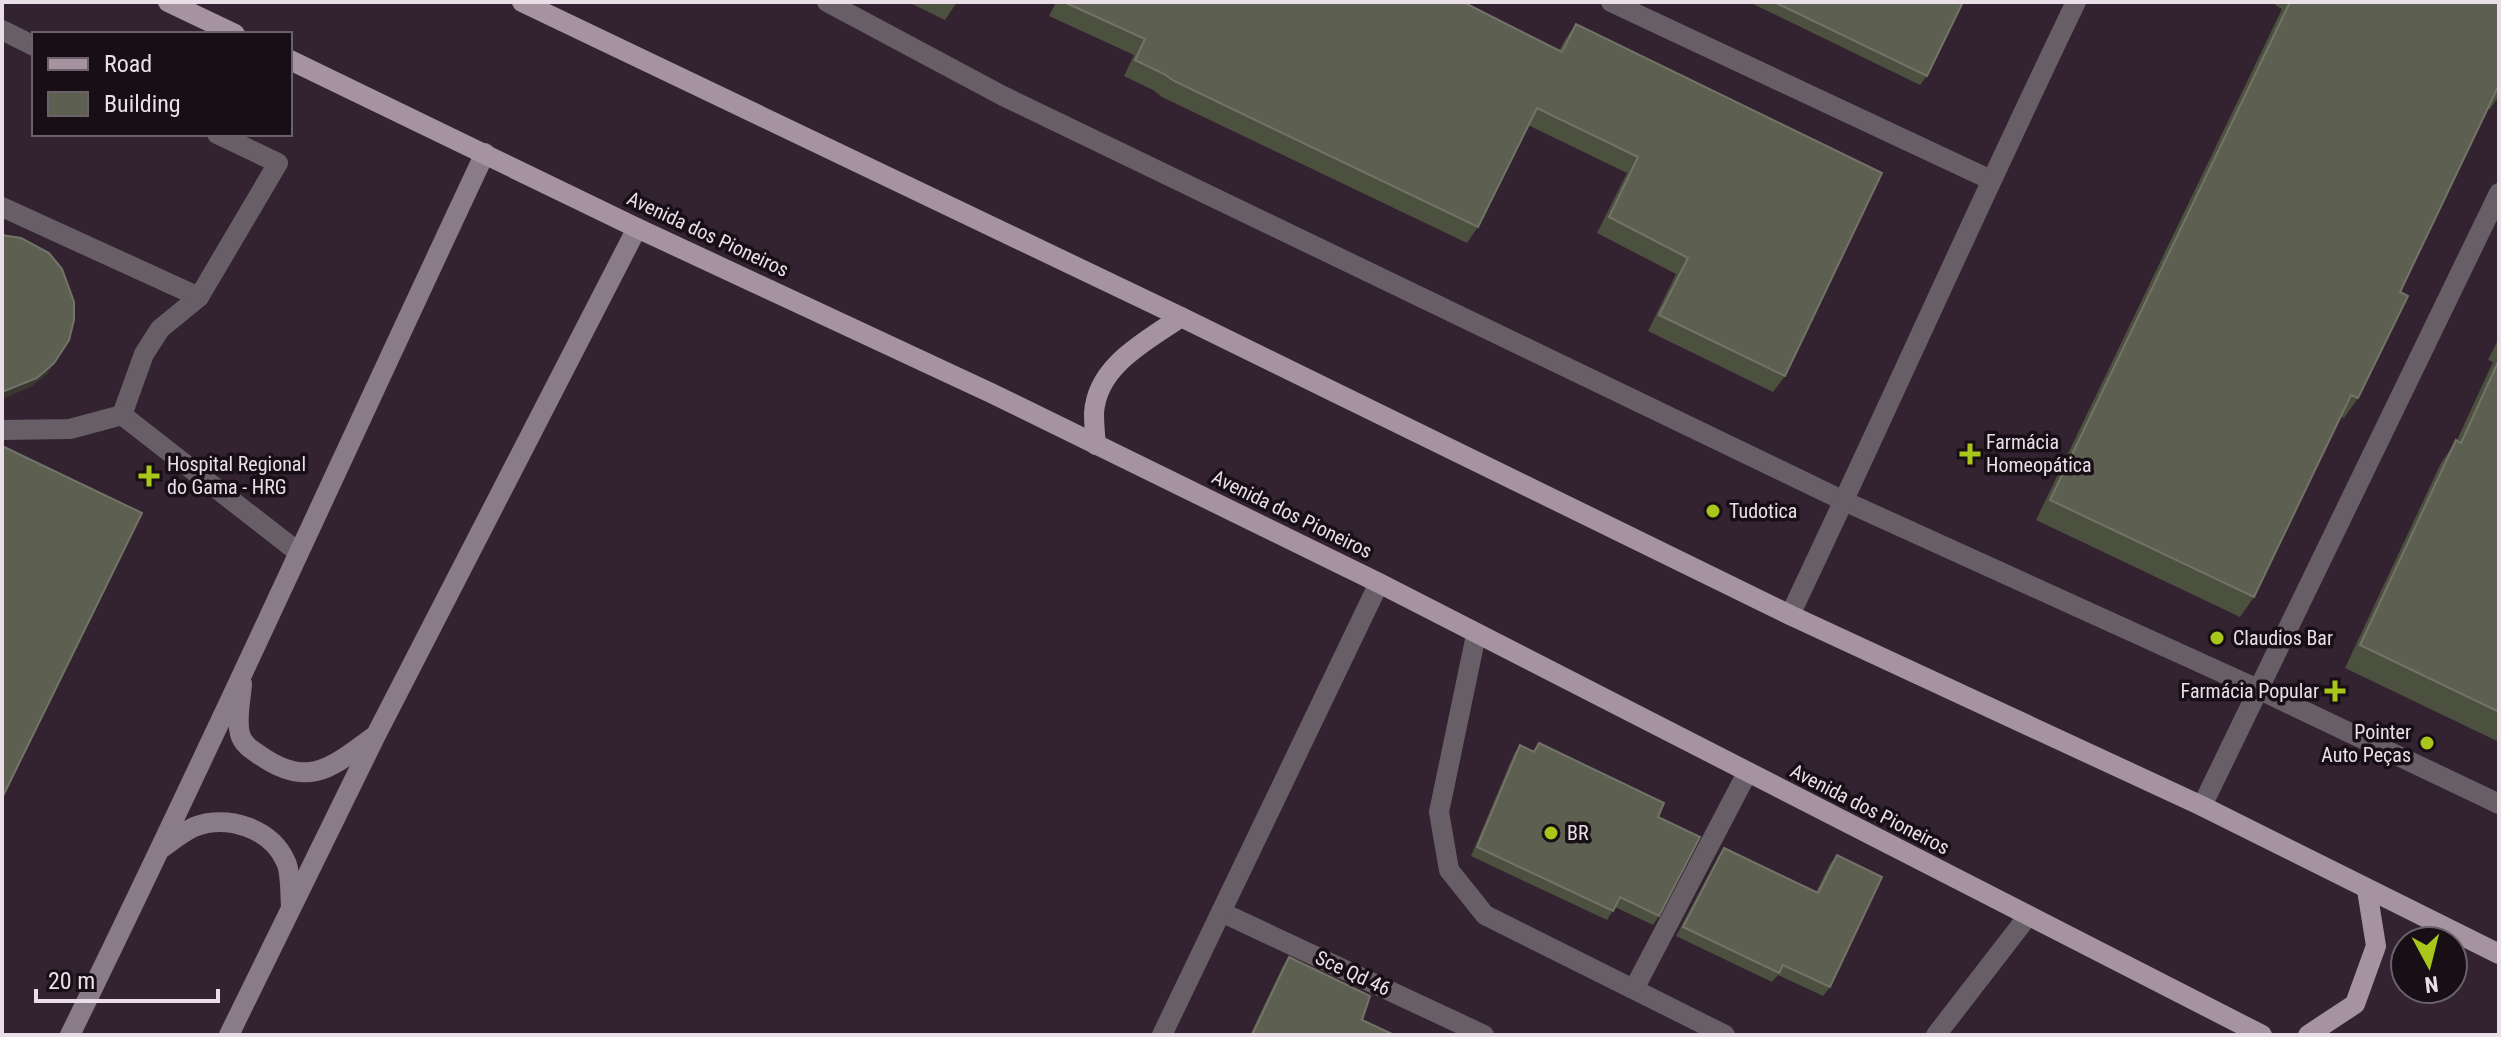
<svg xmlns="http://www.w3.org/2000/svg" width="2501" height="1037" viewBox="0 0 2501 1037" font-family="'Roboto Condensed',sans-serif">
<style>
.lines{fill:none;stroke-linecap:round;stroke-linejoin:round}
.service{stroke:#675f65;stroke-width:20}
.minor{stroke:#675f65;stroke-width:20}
.secondary{stroke:#8a7c87;stroke-width:20}
.primary{stroke:#a593a0;stroke-width:20}
.wall{fill:#4c503e}
.shaded-wall{fill:#3b3731}
.building{fill:#5d5f50;stroke:#737368;stroke-width:2}
.poi-dot{fill:#a9c71a;stroke:#170f15;stroke-width:3}
.labels{text-anchor:middle;stroke-width:7;stroke-linejoin:round;paint-order:stroke}
.street-label{font-size:20px;fill:#eadfe7;stroke:#170f15}
.poi-label{font-size:20px;fill:#eadfe7;stroke:#170f15;text-anchor:start}
</style>
<rect width="100%" height="100%" fill="#332330"/>
<g class="lines">
<g class="service">
<polyline points="827,2 1003,96 1844,501 2258,689 2499,804"/>
<polyline points="2,30 34,46"/>
<polyline points="217,134 278,163 199,297 160,329 144,354 122,415 298,552"/>
<polyline points="2,207 199,297"/>
<polyline points="2,430 70,429 122,415"/>
<polyline points="1476,635 1439,812 1449,870 1485,915 1725,1035"/>
<polyline points="1634,989 1747,773"/>
<polyline points="1936,1035 2028,916"/>
</g>
<g class="minor">
<polyline points="1611,2 1991,180"/>
<path d="M1790 615C1887 411 1978 205 2076 2"/>
<polyline points="2202,806 2499,193"/>
<polyline points="1221,912 1484,1035"/>
<polyline points="1162,1035 1379,583"/>
</g>
<g class="secondary">
<path d="M242 684C241 699 236 719 240 734 243 745 252 750 261 756 309 789 332 767 373 737"/>
<path d="M162 848C172 841 183 832 194 827 227 814 271 828 286 862 291 873 290 893 291 906"/>
<path d="M70 1035C213 743 347 447 485 153"/>
<polyline points="229,1035 376,735 637,228"/>
</g>
<g class="primary">
<polyline points="168,2 235,34"/>
<polyline points="522,2 1181,317 1790,615 2202,806 2499,954"/>
<polyline points="290,60 637,228 991,393 1379,583 2262,1035"/>
<path d="M1096 445C1095 435 1094 424 1094 413 1097 365 1147 341 1181 317"/>
<polyline points="2308,1035 2355,1004 2376,946 2367,890"/>
</g>
</g>
<g class="wall">
<polygon points="908,2 957,2 945,20"/>
<polygon points="1056,2 1463,2 1559,51 1565,40 1576,24 1785,376 1773,392 1648,331 1676,274 1597,233 1627,173 1528,125 1478,227 1467,243 1162,97 1153,90 1124,76 1134,55 1049,16"/>
<polygon points="1749,2 1963,2 1927,76 1920,85"/>
<polygon points="2277,2 2499,2 2499,96 2490,109 2488,108 2400,292 2358,398 2344,418 2340,416 2254,597 2240,617 2036,520 2282,9 2275,5"/>
<polygon points="2499,338 2499,742 2345,668 2441,463 2457,440 2493,362 2488,360"/>
<polygon points="1539,743 1658,817 1659,916 1653,925 1615,907 1607,920 1471,856 1514,754 1520,745 1533,751"/>
<polygon points="1724,848 1816,892 1830,864 1837,855 1830,987 1823,996 1778,975 1772,982 1676,936 1718,857"/>
<polygon points="1289,957 1362,1020 1394,1035 1250,1035 1283,966"/>
</g>
<polygon class="shaded-wall" points="54,363 48,373 31,387 2,399 2,392"/>
<g class="building">
<polygon points="1064,2 1463,2 1562,52 1576,24 1882,173 1785,376 1659,315 1688,258 1609,217 1638,157 1537,108 1478,227 1174,81 1164,74 1135,60 1145,39"/>
<polygon points="1774,2 1963,2 1927,76"/>
<polygon points="2290,2 2499,2 2499,87 2498,87 2400,292 2408,296 2358,398 2351,395 2254,597 2050,500"/>
<polygon points="2,235 21,238 49,253 62,269 74,302 74,320 69,340 54,363 37,378 2,392"/>
<polygon points="2499,360 2499,712 2360,645 2456,440 2461,443"/>
<polygon points="2,446 142,513 2,798"/>
<polygon points="1539,743 1664,803 1658,817 1700,837 1659,916 1620,897 1613,911 1477,847 1520,745 1534,752"/>
<polygon points="1724,848 1818,893 1837,855 1882,877 1830,987 1783,965 1779,973 1683,927"/>
<polygon points="1289,957 1370,996 1362,1020 1394,1035 1252,1035"/>
</g>
<g class="poi-dot">
<path d="M1966 442h8v8h8v8h-8v8h-8v-8h-8v-8h8z"/>
<path d="M145 464h8v8h8v8h-8v8h-8v-8h-8v-8h8z"/>
<circle cx="1713" cy="511" r="8"/>
<circle cx="2217" cy="638" r="8"/>
<path d="M2331 679h8v8h8v8h-8v8h-8v-8h-8v-8h8z"/>
<circle cx="2427" cy="743" r="8"/>
<circle cx="1551" cy="833" r="8"/>
</g>
<g class="labels">
<g class="street-label">
<text transform="translate(708 234) rotate(25)" y="7">Avenida dos Pioneiros</text>
<text transform="translate(1292 514) rotate(26)" y="7">Avenida dos Pioneiros</text>
<text transform="translate(1870 809) rotate(27)" y="7">Avenida dos Pioneiros</text>
<text transform="translate(1353 973) rotate(25)" y="7">Sce Qd 46</text>
</g>
<g class="poi-label">
<text x="1986" y="449">Farmácia<tspan x="1986" dy="23">Homeopática</tspan></text>
<text x="167" y="471">Hospital Regional<tspan x="167" dy="23">do Gama - HRG</tspan></text>
<text x="1729" y="518">Tudotica</text>
<text x="2233" y="645">Claudios Bar</text>
<text x="2319" y="698" text-anchor="end">Farmácia Popular</text>
<text x="2411" y="739" text-anchor="end">Pointer<tspan x="2411" dy="23">Auto Peças</tspan></text>
<text x="1567" y="840">BR</text>
</g>
</g>
<rect width="2501" height="1037" fill="none" stroke="#eadfe7" stroke-width="8"/>
<rect x="32" y="32" width="260" height="104" fill="#170f15" stroke="#6b6269" stroke-width="2"/>
<rect x="48" y="58" width="40" height="12" fill="#a593a0" stroke="#6b6269" stroke-width="2"/>
<text x="104" y="72" font-size="24" fill="#eadfe7">Road</text>
<rect x="48" y="92" width="40" height="24" fill="#5d5f50" stroke="#6b6269" stroke-width="2"/>
<text x="104" y="112" font-size="24" fill="#eadfe7">Building</text>
<g transform="translate(2429 965) rotate(173)"><circle r="38" fill="#170f15" stroke="#6b6269" stroke-width="2"/>
<path d="M0-6L14 30L0 20L-14 30Z" fill="#a9c71a"/>
<text y="-12" font-size="22" font-weight="bold" text-anchor="middle" fill="#eadfe7">N</text>
</g>
<path d="M36 989v12h182v-12" fill="none" stroke="#eadfe7" stroke-width="4"/>
<text x="48" y="989" font-size="24" fill="#eadfe7" stroke="#170f15" stroke-width="6" paint-order="stroke">20 m</text>
</svg>
